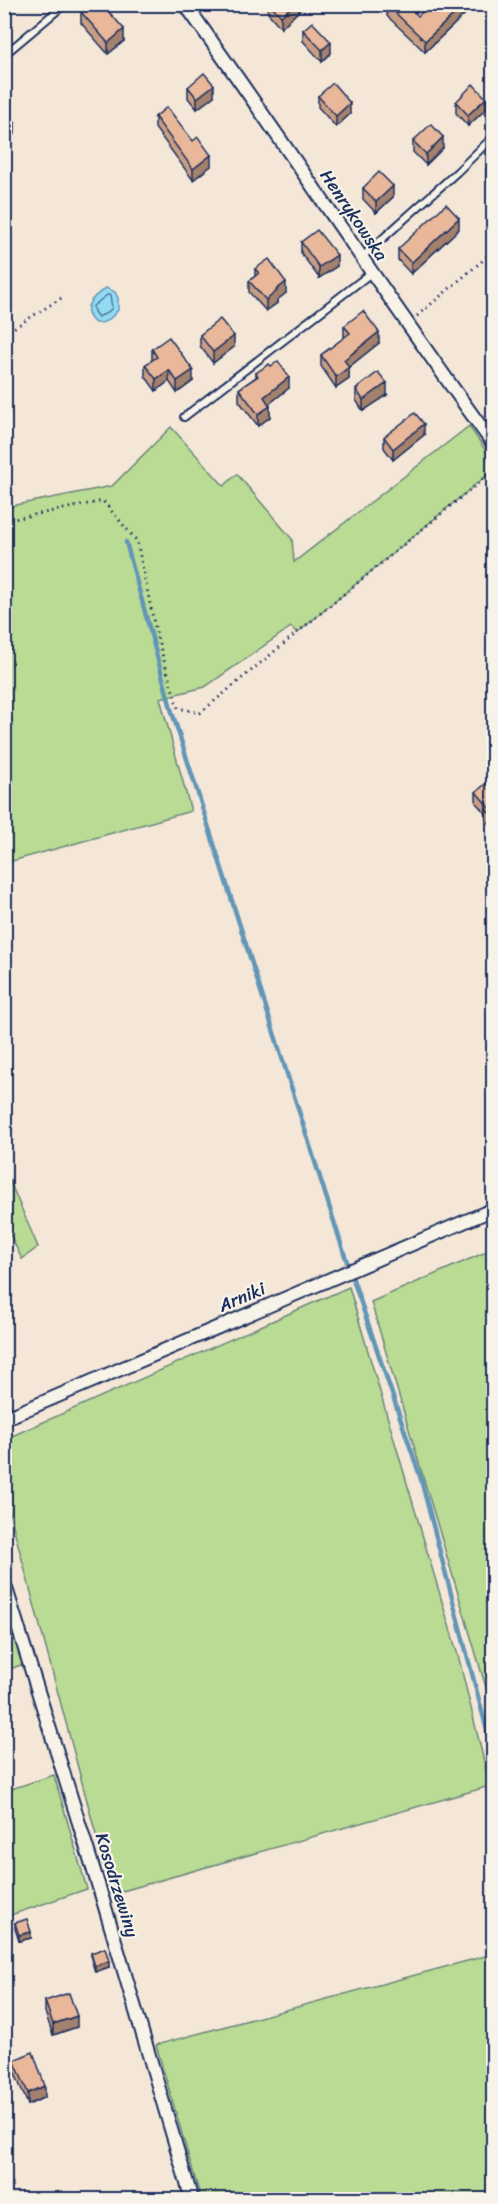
<svg xmlns="http://www.w3.org/2000/svg" width="498" height="2204" viewBox="0 0 498 2204" font-family="Sriracha,sans-serif">
<style>
.green{fill:#b9db94;stroke:#6a8579;stroke-width:1.5}
.water{fill:#92dbf3;stroke:#6296b7;stroke-width:1.5}
.lines{fill:none;stroke-linecap:round;stroke-linejoin:round}
.shore{stroke:#4b749a;stroke-width:1.5}
.stream{stroke:#6296b7;stroke-width:4.5}
.lane-casing{stroke:#1b2f5e;stroke-width:10}
.street-casing{stroke:#1b2f5e;stroke-width:16}
.path{stroke:#1b2f5e;stroke-width:3;stroke-dasharray:1.5 4.5;stroke-linecap:butt}
.lane{stroke:#f7f3e8;stroke-width:6}
.street{stroke:#f7f3e8;stroke-width:12}
.wall{fill:#c89e84;stroke:#1b2f5e;stroke-width:1.5}
.shaded-wall{fill:#a3816c;stroke:#1b2f5e;stroke-width:1.5}
.building{fill:#e9b89a;stroke:#1b2f5e;stroke-width:1.5}
.labels{text-anchor:middle;stroke-width:4.5;stroke-linejoin:round;paint-order:stroke}
.street-label{font-size:18px;fill:#1b2f5e;stroke:#f7f3e8}
</style>
<rect width="100%" height="100%" fill="#f4e7d8"/>
<filter id="ink" filterUnits="userSpaceOnUse"><feTurbulence type="fractalNoise" baseFrequency=".0167" numOctaves="2"/><feDisplacementMap in="SourceGraphic" scale="12" xChannelSelector="R" yChannelSelector="G"/><feConvolveMatrix kernelMatrix="1 2 1 2 8 2 1 2 1" color-interpolation-filters="sRGB"/></filter>
<g filter="url(#ink)">
<g class="green">
<polygon points="469,426 493,461 493,470 297,633 291,627 205,687 160,698 191,811 5,863 5,490 11,506 112,486 171,427 224,486 237,474 292,539 294,562"/>
<polygon points="5,1170 38,1247 22,1259 5,1224"/>
<polygon points="493,1249 493,1711 371,1302"/>
<polygon points="349,1287 459,1659 490,1786 112,1894 5,1496 5,1439"/>
<polygon points="4,1597 26,1663 5,1671 4,1671"/>
<polygon points="54,1775 87,1889 5,1917 5,1791"/>
<polygon points="493,1954 493,2199 201,2199 156,2045"/>
</g>
<path class="water" d="M106 288 115 292 118 298V310C112 317 105 325 95 323 79 309 92 297 106 288Z"/>
<g class="lines">
<polygon class="shore" points="107,295 110,295 112,308 107,313 98,317 94,312 93,306"/>
<polyline class="stream" points="126,542 172,712 344,1253 420,1476 494,1757"/>
<defs>
<g id="lane">
<polyline points="4,55 65,4"/>
<polyline points="361,258 457,172 494,136"/>
<polyline points="184,417 371,273"/>
</g>
<g id="street">
<path d="M185 4C290 150 388 300 494 445"/>
<polyline points="4,1419 494,1209"/>
<polyline points="4,1582 102,1897 192,2200"/>
</g>
</defs>
<use href="#lane" class="lane-casing"/>
<use href="#street" class="street-casing"/>
<g class="path">
<polyline points="417,316 494,251"/>
<polyline points="4,334 63,297"/>
<polyline points="4,521 103,501 137,541 157,637 178,708 200,713 494,470"/>
</g>
<use href="#lane" class="lane"/>
<use href="#street" class="street"/>
</g>
<g class="wall">
<polygon points="268,4 303,4 303,7 281,28 268,13"/>
<polygon points="387,5 418,16 464,15 425,52 387,16"/>
<polygon points="81,12 124,41 108,54 81,23"/>
<polygon points="303,30 331,53 322,62 303,41"/>
<polygon points="188,87 214,96 197,109 188,98"/>
<polygon points="318,96 350,114 336,127 318,107"/>
<polygon points="456,102 486,109 468,126 456,113"/>
<polygon points="155,117 211,166 193,180 155,128"/>
<polygon points="413,141 443,148 426,165 413,152"/>
<polygon points="494,162 494,188 486,180 486,169"/>
<polygon points="363,188 393,197 376,213 363,199"/>
<polygon points="459,229 411,274 398,260 398,249"/>
<polygon points="301,242 337,266 319,278 301,253"/>
<polygon points="255,269 286,293 277,300 277,303 266,311 249,292 249,281 255,276"/>
<polygon points="344,326 379,343 349,367 349,379 336,388 321,366 321,355 344,338"/>
<polygon points="200,335 234,347 213,363 200,346"/>
<polygon points="152,349 193,381 177,393 169,381 156,391 145,376 145,365 152,360"/>
<polygon points="256,373 289,388 269,404 270,417 258,426 239,401 239,389 256,377"/>
<polygon points="356,389 387,395 363,411 356,400"/>
<polygon points="424,435 393,460 384,448 384,437"/>
<polygon points="494,782 494,829 486,820 486,814 476,803 476,792"/>
<polygon points="15,1923 31,1938 19,1941 15,1929"/>
<polygon points="91,1953 109,1967 95,1972 91,1959"/>
<polygon points="45,2001 77,2027 53,2035 45,2012"/>
<polygon points="14,2060 45,2097 28,2105 14,2071"/>
</g>
<g class="shaded-wall">
<polygon points="294,4 303,4 303,7 281,28 281,16"/>
<polygon points="464,5 464,15 425,52 425,41"/>
<polygon points="124,29 124,41 108,54 108,43"/>
<polygon points="331,42 331,53 322,62 322,50"/>
<polygon points="214,85 214,96 197,109 197,98"/>
<polygon points="486,98 486,109 468,126 468,115"/>
<polygon points="350,103 350,114 336,127 336,116"/>
<polygon points="15,123 15,134 4,143 4,132"/>
<polygon points="443,137 443,148 426,165 426,154"/>
<polygon points="211,155 211,166 193,180 193,169"/>
<polygon points="393,186 393,197 376,213 376,202"/>
<polygon points="459,218 459,229 411,274 411,263"/>
<polygon points="337,255 337,266 319,278 319,267"/>
<polygon points="286,282 286,293 277,300 277,303 266,311 266,300 276,290"/>
<polygon points="379,332 379,343 344,371 344,360"/>
<polygon points="234,336 234,347 213,363 213,352"/>
<polygon points="349,367 349,379 336,388 336,377"/>
<polygon points="169,370 169,381 156,391 156,379"/>
<polygon points="193,370 193,381 177,393 177,381"/>
<polygon points="289,377 289,388 264,408 264,397"/>
<polygon points="387,383 387,395 363,411 363,400"/>
<polygon points="270,406 270,417 258,426 258,414"/>
<polygon points="424,424 424,435 393,460 393,449"/>
<polygon points="31,1932 31,1938 19,1941 19,1935"/>
<polygon points="109,1961 109,1967 95,1972 95,1966"/>
<polygon points="77,2016 77,2027 53,2035 53,2024"/>
<polygon points="45,2086 45,2097 28,2105 28,2093"/>
</g>
<g class="building">
<polygon points="90,4 102,4 124,29 108,43 81,12"/>
<polygon points="270,4 294,4 281,16"/>
<polygon points="388,4 406,4 418,16 430,4 464,5 425,41 387,5"/>
<polygon points="312,22 331,42 322,50 303,30"/>
<polygon points="204,73 214,85 197,98 188,87"/>
<polygon points="333,83 350,103 336,116 318,96"/>
<polygon points="473,84 486,98 468,115 456,102"/>
<polygon points="167,107 193,141 198,137 211,155 193,169 155,117"/>
<polygon points="4,110 15,123 4,132"/>
<polygon points="431,124 443,137 426,154 413,141"/>
<polygon points="494,162 494,177 486,169"/>
<polygon points="379,172 393,186 376,202 363,188"/>
<polygon points="446,204 459,218 411,263 398,249"/>
<polygon points="317,230 337,255 319,267 301,242"/>
<polygon points="269,259 286,282 276,290 277,291 266,300 249,281 259,273 255,269"/>
<polygon points="363,311 379,332 344,360 349,367 336,377 321,355 350,333 344,326"/>
<polygon points="220,319 234,336 213,352 200,335"/>
<polygon points="169,337 193,370 177,381 169,370 156,379 145,365 157,357 152,349"/>
<polygon points="278,361 289,377 264,397 270,406 258,414 239,389 258,376 256,373 269,364 271,366"/>
<polygon points="378,372 387,383 363,400 356,389"/>
<polygon points="415,413 424,424 393,449 384,437"/>
<polygon points="491,779 494,782 494,818 486,809 489,807 476,792"/>
<polygon points="27,1919 31,1932 19,1935 15,1923"/>
<polygon points="105,1948 109,1961 95,1966 91,1953"/>
<polygon points="69,1993 77,2016 53,2024 45,2001"/>
<polygon points="33,2052 45,2086 28,2093 14,2060"/>
</g>
</g>
<g class="labels">
<g class="street-label">
<text transform="translate(354 215) rotate(56)" y="6">Henrykowska</text>
<text transform="translate(242 1297) rotate(-23)" y="6">Arniki</text>
<text transform="translate(117 1885) rotate(73)" y="6">Kosodrzewiny</text>
</g>
</g>
<rect width="498" height="2204" fill="none" stroke="#f7f3e8" stroke-width="24"/>
<rect x="12" y="12" width="474" height="2180" fill="none" stroke="#1b2f5e" stroke-width="2" filter="url(#ink)"/>
</svg>
